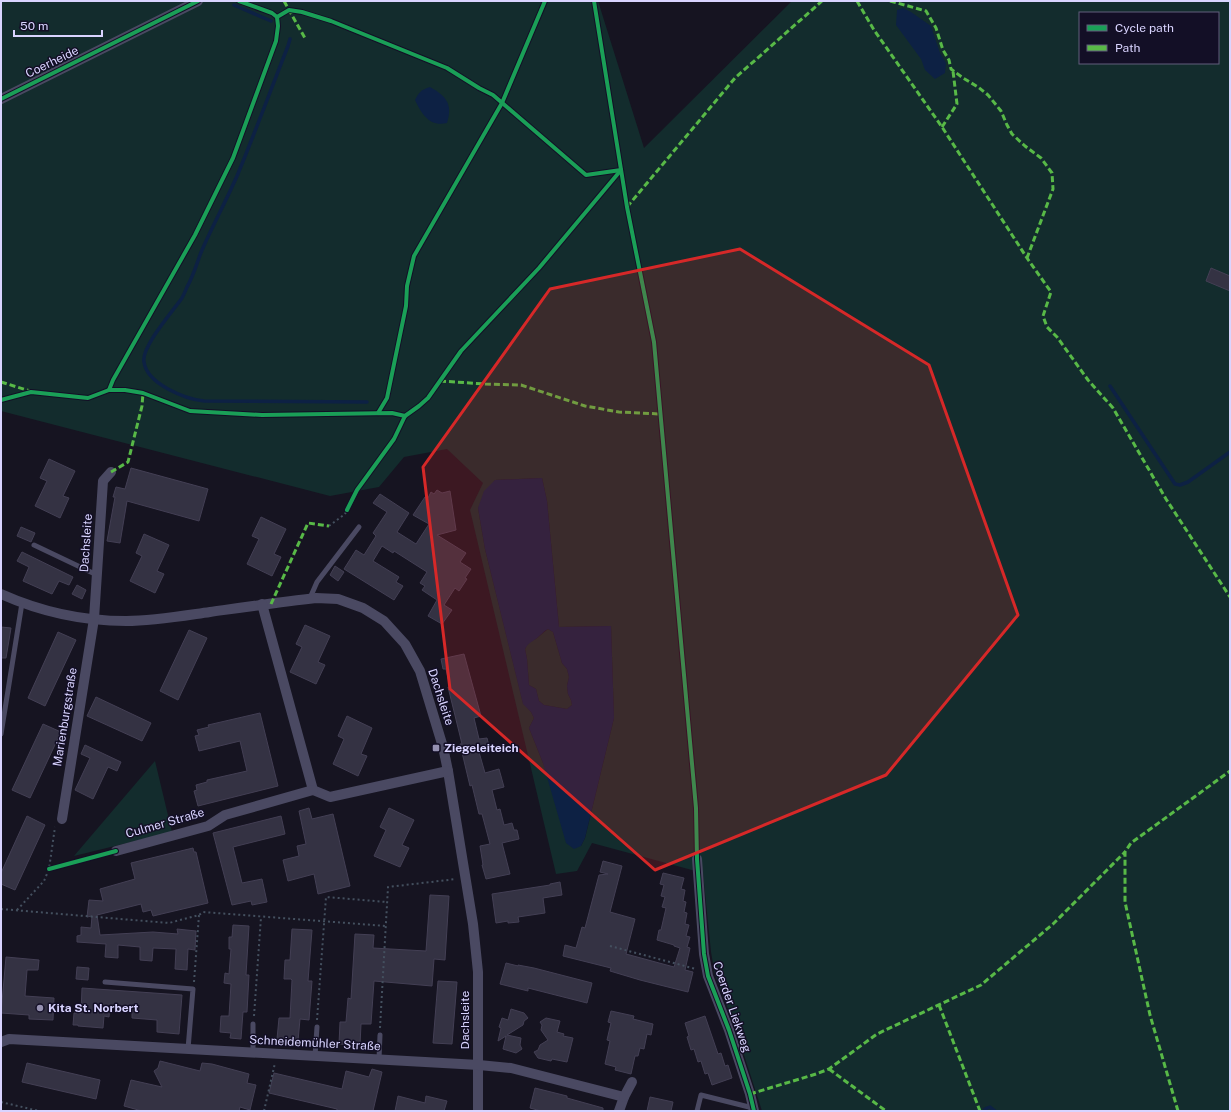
<svg xmlns="http://www.w3.org/2000/svg" width="1231" height="1112" viewBox="0 0 1231 1112" font-family="'Public Sans',sans-serif">
<style>
.green{fill:#132c2d;fill-rule:evenodd}
.water{fill:#0d2144;fill-rule:evenodd}
.lines{fill:none;stroke-linecap:round;stroke-linejoin:round}
.stream{stroke:#0d2144;stroke-width:3.5}
.building{fill:#343243;stroke:#433f54}
.path{stroke:#44505f;stroke-width:2;stroke-dasharray:2 3;stroke-linecap:butt}
.service{stroke:#4a4962;stroke-width:5}
.minor{stroke:#4a4962;stroke-width:10}
.quiet{stroke:#58b947;stroke-width:3;stroke-dasharray:6 3;stroke-linecap:butt}
.cycleway-casing{stroke:#130f26;stroke-width:6}
.cycleway{stroke:#1a9f57;stroke-width:4}
.marked{fill:#d62828;fill-opacity:0.2;stroke:#d62828;stroke-width:3;stroke-linejoin:round}
.poi-dot{fill:#9591b1;stroke:#130f26;stroke-width:1.5}
.labels{text-anchor:middle;stroke-width:3;stroke-linejoin:round;paint-order:stroke}
.street-label{font-size:12px;fill:#d9d4ff;stroke:#130f26}
.poi-label{font-size:12px;font-weight:bold;fill:#d9d4ff;stroke:#130f26;text-anchor:start}
</style>
<rect width="100%" height="100%" fill="#161421"/>
<g class="green">
<path d="M1 1H598L644 148 792 1H1230V1111H762L735 1027 715 975 711 952 703 873 592 843 577 871 556 874 470 510 483 483 447 449 404 457 379 487 330 496 1 411ZM1080 13H1218V63H1080ZM542 478 547 501 559 627 611 626 614 718 585 838 581 846 543 763 529 728 534 718 531 712 523 703 485 549 478 508 495 480Z"/>
<polygon points="548,629 553,632 562,663 567,669 569,677 567,686 568,694 571,700 572,705 567,709 544,705 539,701 536,689 529,685 527,659 525,649 528,643 537,638"/>
<polygon points="155,761 172,832 74,856"/>
</g>
<g class="water">
<polygon points="903,8 911,12 931,26 940,53 946,63 945,73 935,79 925,70 921,59 896,25 897,10"/>
<path d="M430 87C446 96 453 104 447 123 430 127 422 115 415 100 419 92 421 90 430 87Z"/>
<path d="M542 478 547 501 559 627 611 626 614 718 585 838 581 846 574 849 566 843 543 763 529 728 534 718 531 712 523 704 485 549 478 508 484 491 495 480ZM548 629 553 632 562 663 567 669 569 677 567 686 568 694 571 700 572 705 567 709 544 705 539 701 536 689 529 685 527 659 525 649C529 642 531 643 537 638 541 635 544 631 548 629Z"/>
</g>
<g class="lines">
<g class="stream">
<polyline points="234,5 271,21"/>
<path d="M290 39 288 46C271 89 255 133 237 176 226 201 213 225 202 250 197 262 194 275 187 287 186 290 184 294 182 298 173 311 141 347 144 362 147 384 185 399 204 401L367 402"/>
<polyline points="1110,386 1175,484 1180,485 1188,482 1230,452"/>
<polyline points="985,1109 990,1107 995,1111"/>
</g>
</g>
<g class="building">
<polygon points="1211,268 1230,276 1230,291 1206,281"/>
<polygon points="49,459 75,471 63,496 69,498 60,518 35,506 47,481 40,478"/>
<polygon points="131,468 208,489 199,521 127,501 120,543 107,541 115,497 113,497 116,487 125,489"/>
<polygon points="437,490 442,493 450,491 456,530 437,535 466,553 460,562 471,569 465,578 467,579 459,591 455,588 444,605 452,610 442,624 428,616 437,600 422,590 425,586 420,583 427,572 394,551 393,553 382,546 373,561 399,577 396,582 403,586 394,600 344,569 356,550 364,555 376,536 373,533 387,512 373,503 380,494 409,513 397,532 416,544 429,524 413,515 425,497 428,498 431,492 434,494"/>
<polygon points="261,517 286,529 274,554 281,557 272,576 247,564 259,539 252,536"/>
<polygon points="21,527 35,533 31,542 17,536"/>
<polygon points="144,534 169,545 157,571 164,574 155,593 130,581 142,556 136,553"/>
<polygon points="22,552 73,577 69,585 59,581 52,594 23,581 29,567 17,561"/>
<polygon points="335,566 344,572 338,581 330,575"/>
<polygon points="77,585 86,590 82,599 72,594"/>
<polygon points="305,625 330,636 318,662 325,665 316,684 290,672 302,647 296,644"/>
<polygon points="1,627 11,628 6,658 1,658"/>
<polygon points="189,630 207,638 178,700 160,691"/>
<polygon points="58,632 76,640 45,706 28,698"/>
<polygon points="464,654 481,716 474,718 479,739 487,738 490,750 479,752 485,773 499,769 504,787 492,790 497,810 500,809 504,825 512,823 514,830 517,830 519,839 502,843 510,874 486,879 482,865 483,865 480,846 490,844 482,814 479,814 472,785 470,786 460,744 462,744 448,687 450,687 446,669 443,669 441,659"/>
<polygon points="96,697 151,723 142,741 87,716"/>
<polygon points="260,713 278,786 198,806 194,791 197,790 196,785 207,782 207,780 247,771 240,741 199,751 195,736 199,735 197,730 209,727 208,725"/>
<polygon points="347,716 372,728 361,754 367,756 358,776 333,764 344,739 338,736"/>
<polygon points="43,724 61,732 30,798 12,790"/>
<polygon points="85,745 121,762 117,771 108,767 93,799 75,790 90,758 81,754"/>
<polygon points="309,808 312,819 333,814 350,886 318,894 314,874 288,881 283,860 299,856 297,846 306,844 299,811"/>
<polygon points="389,808 414,820 402,845 409,848 400,867 374,856 386,830 380,827"/>
<polygon points="27,816 45,825 15,890 1,884 1,873"/>
<polygon points="281,816 285,834 233,847 242,883 262,879 267,902 252,905 251,901 232,905 213,833"/>
<polygon points="193,848 194,852 196,852 208,903 153,916 151,910 143,912 141,904 97,915 100,935 153,932 178,934 177,929 196,931 195,950 188,949 187,970 175,969 176,949 153,948 152,961 140,960 140,947 118,945 118,958 105,957 106,944 77,942 77,936 81,935 81,927 91,928 92,916 87,917 89,900 103,901 100,889 135,879 131,863"/>
<polygon points="603,861 622,866 610,912 635,919 626,954 674,967 680,948 674,946 674,945 657,940 659,930 661,930 666,908 662,907 665,897 661,896 664,885 660,884 663,873 684,878 681,889 685,890 683,901 686,902 684,912 687,913 685,924 689,925 686,936 690,937 687,947 690,948 685,970 693,972 688,992 640,980 610,971 611,968 563,956 565,945 576,948 582,927 585,928 599,875 608,874 600,872"/>
<polygon points="560,882 562,895 543,898 545,913 518,917 519,922 508,923 508,921 496,923 492,894 550,885 550,884"/>
<polygon points="430,895 449,896 445,960 434,959 432,986 374,981 371,1024 361,1024 360,1045 339,1044 340,1022 346,1022 348,998 351,999 355,934 374,935 373,948 426,951"/>
<polygon points="233,925 249,926 246,975 249,975 247,1012 243,1012 241,1039 230,1038 231,1033 220,1032 221,1016 229,1016 231,984 224,983 225,973 229,974 231,949 229,949 229,937 232,937"/>
<polygon points="292,929 312,930 308,981 312,981 309,1020 300,1019 298,1041 277,1039 279,1018 290,1018 292,980 291,979 284,979 285,960 290,960"/>
<polygon points="6,957 39,960 38,970 27,970 25,996 54,998 53,1020 29,1019 29,1015 1,1013"/>
<polygon points="506,963 518,966 518,965 534,968 592,983 587,1003 528,988 528,991 500,984"/>
<polygon points="77,967 89,968 88,980 76,979"/>
<polygon points="438,981 457,982 452,1044 433,1043"/>
<polygon points="82,988 182,995 179,1034 157,1032 157,1020 132,1018 132,1007 110,1006 109,1017 104,1016 103,1028 78,1026 78,1025 73,1025 74,1013 81,1013"/>
<polygon points="511,1009 524,1013 528,1018 524,1021 523,1025 507,1035 521,1038 520,1045 522,1049 516,1053 503,1049 506,1036 498,1041 501,1028 499,1027 502,1018 508,1020"/>
<polygon points="611,1011 634,1016 633,1019 653,1024 651,1035 647,1034 644,1049 640,1048 638,1056 635,1056 631,1074 615,1070 616,1067 605,1064 610,1041 607,1040 611,1023 608,1022"/>
<polygon points="705,1016 718,1054 721,1053 725,1066 728,1065 732,1078 712,1085 708,1073 705,1074 701,1061 698,1062 694,1049 691,1050 687,1037 689,1036 685,1023"/>
<polygon points="546,1018 560,1021 557,1032 564,1034 563,1036 573,1038 567,1062 552,1059 551,1061 538,1058 534,1052 538,1050 540,1045 548,1040 541,1030 542,1025 540,1022"/>
<polygon points="160,1061 200,1071 202,1063 212,1064 249,1074 247,1083 256,1085 250,1110 240,1107 239,1111 142,1111 124,1106 131,1080 162,1087 154,1071 158,1068"/>
<polygon points="27,1063 100,1080 96,1099 22,1082"/>
<polygon points="372,1069 382,1072 373,1111 337,1111 337,1109 269,1093 274,1073 342,1089 346,1071 369,1077"/>
<polygon points="535,1088 567,1096 567,1098 603,1108 603,1111 541,1111 530,1108"/>
<polygon points="398,1096 425,1103 426,1096 447,1101 444,1111 395,1111"/>
<polygon points="650,1097 673,1102 671,1111 647,1111"/>
</g>
<g class="lines">
<g class="path">
<polyline points="329,526 345,514 347,510"/>
<polyline points="1,909 169,923 199,915 203,912 386,926"/>
<polyline points="17,910 44,881 49,869 55,827"/>
<polyline points="610,946 696,969"/>
<polyline points="194,982 199,915"/>
<polyline points="254,1016 261,917"/>
<polyline points="317,1020 326,897 387,902"/>
<polyline points="380,1028 388,887 456,879"/>
<polyline points="1,1102 39,1111"/>
<polyline points="264,1111 275,1063"/>
</g>
<g class="service">
<polyline points="34,545 97,575"/>
<polyline points="310,598 317,582 359,527"/>
<polyline points="1,734 22,603"/>
<polyline points="105,982 193,989 188,1049"/>
<polyline points="253,1053 253,1024"/>
<polyline points="315,1056 317,1027"/>
<polyline points="379,1059 380,1035"/>
<polyline points="697,1111 701,1095 753,1108"/>
</g>
<g class="minor">
<polyline points="1,99 198,1"/>
<path d="M1 594C39 611 83 621 126 621 154 621 182 616 210 612 246 607 281 602 316 598L338 599 363 608 384 621 405 644 420 671 443 747 448 771 473 924 478 972V1111"/>
<polyline points="262,604 313,790 330,797 448,771"/>
<polyline points="62,819 94,619 103,481 111,472"/>
<polyline points="116,851 208,826 225,815 313,790"/>
<polyline points="697,859 704,954 708,976 729,1030 750,1094 754,1111"/>
<polyline points="1,1042 9,1039 479,1065 511,1068 624,1097 619,1111"/>
<polyline points="624,1097 632,1082"/>
</g>
<g class="quiet">
<polyline points="284,1 306,40"/>
<polyline points="857,1 874,30 942,127 1027,258 1051,292 1043,316 1047,327 1057,337 1088,380 1113,408 1166,499 1230,597"/>
<polyline points="890,1 926,11 936,28 943,50 949,60 951,69 963,78 978,87 988,95 1001,111 1007,125 1012,134 1025,146 1041,158 1052,173 1053,189 1027,258"/>
<polyline points="942,127 957,104 953,71"/>
<polyline points="627,207 735,78 822,1"/>
<polyline points="440,381 485,384 521,385 585,406 619,412 660,414"/>
<polyline points="1,382 30,391"/>
<polyline points="111,472 128,462 142,406 143,393"/>
<polyline points="271,604 308,523 329,526"/>
<polyline points="939,1005 980,1111"/>
<polyline points="829,1069 886,1111"/>
<polyline points="750,1094 816,1074 829,1069 877,1034 981,985 1053,924 1125,852"/>
<polyline points="1178,1111 1150,1015 1125,902 1125,852 1131,843 1230,771"/>
</g>
<defs>
<g id="cycleway">
<polyline points="594,1 627,207 654,342 696,808 697,859 704,954 708,976 729,1030 750,1094 754,1111"/>
<polyline points="277,17 289,10 302,12 331,21 447,68 479,88 493,95 586,175 621,170"/>
<polyline points="1,99 198,1"/>
<polyline points="109,390 113,380 195,235 233,158 276,41 278,26 277,17 272,13 239,1"/>
<polyline points="1,400 31,392 88,398 109,390 125,390 143,393 190,411 262,415 392,413 405,416"/>
<polyline points="378,413 387,398 406,306 407,286 414,256 502,103 545,1"/>
<polyline points="347,510 357,490 394,439 405,416 419,406 428,398 461,351 539,268 621,170"/>
<polyline points="49,869 116,851"/>
</g>
</defs>
<use href="#cycleway" class="cycleway-casing"/>
<use href="#cycleway" class="cycleway"/>
</g>
<path class="marked" d="M740 249 929 365 1018 615 886 775 655 870 450 689 423 467 550 289Z"/>
<g class="poi-dot">
<rect x="432" y="744" width="8" height="8" rx="2"/>
<circle cx="40" cy="1008" r="4"/>
</g>
<g class="labels">
<g class="street-label">
<text transform="translate(52 62) rotate(-26)" y="4">Coerheide</text>
<text transform="translate(86 543) rotate(-86)" y="4">Dachsleite</text>
<text transform="translate(441 697) rotate(72)" y="4">Dachsleite</text>
<text transform="translate(65 717) rotate(-81)" y="4">Marienburgstraße</text>
<text transform="translate(165 823) rotate(-16)" y="4">Culmer Straße</text>
<text transform="translate(732 1007) rotate(71)" y="4">Coerder Liekweg</text>
<text transform="translate(465 1020) rotate(-90)" y="4">Dachsleite</text>
<text transform="translate(315 1043) rotate(3)" y="4">Schneidemühler Straße</text>
</g>
<g class="poi-label">
<text x="444" y="752">Ziegeleiteich</text>
<text x="48" y="1012">Kita St. Norbert</text>
</g>
</g>
<rect width="1231" height="1112" fill="none" stroke="#d9d4ff" stroke-width="4"/>
<rect x="1079" y="12" width="140" height="52" fill="#130f26" stroke="#625e7d"/>
<rect x="1087" y="25" width="20" height="6" fill="#1a9f57" stroke="#625e7d"/>
<text x="1115" y="32" font-size="12" fill="#d9d4ff">Cycle path</text>
<rect x="1087" y="45" width="20" height="6" fill="#58b947" stroke="#625e7d"/>
<text x="1115" y="52" font-size="12" fill="#d9d4ff">Path</text>
<path d="M14 30v6h88v-6" fill="none" stroke="#d9d4ff" stroke-width="2"/>
<text x="20" y="30" font-size="12" fill="#d9d4ff" stroke="#130f26" stroke-width="3" paint-order="stroke">50 m</text>
</svg>
